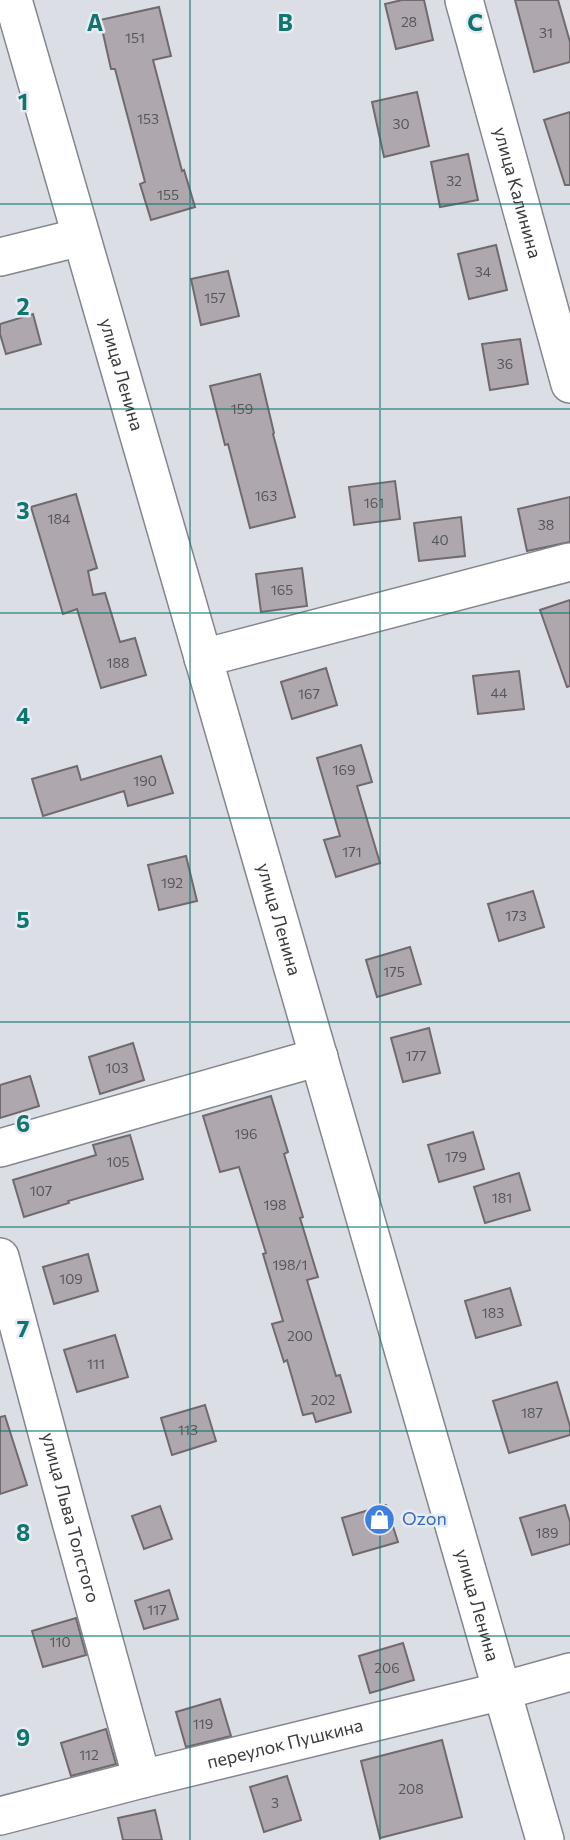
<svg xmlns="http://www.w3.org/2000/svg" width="570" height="1840" viewBox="0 0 570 1840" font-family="Commissioner,sans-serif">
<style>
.building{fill:#aea8ae;stroke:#706a6f;stroke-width:2}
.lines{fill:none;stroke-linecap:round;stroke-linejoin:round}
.minor-casing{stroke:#83868d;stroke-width:40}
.minor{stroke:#fff;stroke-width:37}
.grid{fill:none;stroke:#0f766e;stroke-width:2;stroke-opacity:0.55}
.labels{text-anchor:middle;stroke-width:5;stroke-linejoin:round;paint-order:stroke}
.number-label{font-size:14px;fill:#56565a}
.street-label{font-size:18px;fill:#393b3e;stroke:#e8ebf3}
.shop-label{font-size:18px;fill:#366cbe;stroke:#e8ebf3;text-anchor:start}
.grid-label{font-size:23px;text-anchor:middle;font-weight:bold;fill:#0f766e;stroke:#e8ebf3;stroke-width:5;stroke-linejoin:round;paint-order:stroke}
</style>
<rect width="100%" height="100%" fill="#dbdee5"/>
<g class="building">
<polygon points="402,0 424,0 433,40 396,49 385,4"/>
<polygon points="515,0 558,0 570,42 570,62 534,72"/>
<polygon points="159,7 171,56 153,60 182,171 184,170 195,207 151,220 140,184 145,182 115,69 111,69 100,20"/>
<polygon points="417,92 429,146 384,157 372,102"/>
<polygon points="570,112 570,185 565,185 544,120"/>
<polygon points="468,154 478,200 440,207 431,162"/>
<polygon points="496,245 507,290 469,299 458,254"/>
<polygon points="228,271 239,316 201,325 191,279"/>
<polygon points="33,314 41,344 6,354 0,334 0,324"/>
<polygon points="520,339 528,384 490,390 482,344"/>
<polygon points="260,374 274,433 273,434 295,517 250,528 228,444 225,445 210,386"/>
<polygon points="395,481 400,519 354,525 349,487"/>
<polygon points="76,494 97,568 88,571 93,595 105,593 120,642 135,638 146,675 101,688 77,609 63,614 31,507"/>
<polygon points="570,497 570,542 527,551 518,509"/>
<polygon points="461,517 465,556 419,561 414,523"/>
<polygon points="302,568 307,606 261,612 256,574"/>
<polygon points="570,600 570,686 567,687 540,610"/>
<polygon points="326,668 337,705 292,719 281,682"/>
<polygon points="519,671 524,709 478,714 473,676"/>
<polygon points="361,745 372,782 357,786 380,863 336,877 324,840 340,836 317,758"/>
<polygon points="161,756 173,793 128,806 124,791 43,816 32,779 77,766 81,780"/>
<polygon points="186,856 197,901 159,910 148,865"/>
<polygon points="533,891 544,927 499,941 488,904"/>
<polygon points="410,947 421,984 377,997 366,960"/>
<polygon points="429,1028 440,1073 403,1082 391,1038"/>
<polygon points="133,1043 144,1080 100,1094 89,1057"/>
<polygon points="30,1076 39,1106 0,1118 0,1085"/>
<polygon points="271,1096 288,1152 284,1154 303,1217 300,1218 318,1277 307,1280 336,1376 340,1375 351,1412 316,1422 313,1413 303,1415 287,1360 284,1362 272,1324 283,1321 263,1254 266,1253 239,1167 220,1172 203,1116"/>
<polygon points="473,1132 484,1169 439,1182 428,1145"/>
<polygon points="130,1135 143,1179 68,1201 69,1203 24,1217 13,1180 96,1155 93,1145"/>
<polygon points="519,1173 530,1210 485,1223 474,1187"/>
<polygon points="88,1254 98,1291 54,1304 43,1267"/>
<polygon points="510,1288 521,1325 476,1338 465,1301"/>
<polygon points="115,1335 128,1377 77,1392 64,1350"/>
<polygon points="557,1382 570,1426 570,1435 509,1453 493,1401"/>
<polygon points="205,1405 216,1441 172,1455 161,1418"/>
<polygon points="5,1416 27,1485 0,1494 0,1417"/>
<polygon points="386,1505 398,1542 353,1555 342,1518"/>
<polygon points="565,1505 570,1522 570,1544 532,1555 520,1518"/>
<polygon points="160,1506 172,1539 144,1549 132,1516"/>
<polygon points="169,1590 178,1619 144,1629 135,1601"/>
<polygon points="76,1618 86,1655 43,1667 32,1631"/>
<polygon points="403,1643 414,1680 370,1693 359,1656"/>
<polygon points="220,1699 231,1736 186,1747 176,1712"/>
<polygon points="106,1729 116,1764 71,1776 61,1743"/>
<polygon points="442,1740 462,1817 380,1838 361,1761"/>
<polygon points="287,1776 301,1820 264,1832 250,1787"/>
<polygon points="155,1810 162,1840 123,1840 118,1818"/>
</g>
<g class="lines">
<defs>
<g id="minor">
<path id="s1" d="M13 0 545 1840"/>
<path id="s2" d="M464 0 570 384"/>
<polyline points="0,257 81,237"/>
<polyline points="203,658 570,562"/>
<polyline points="0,1148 319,1057"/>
<path id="s3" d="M0 1257 70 1518 142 1779"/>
<path id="s4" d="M0 1816 142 1779 502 1691 570 1672"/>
</g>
</defs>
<use href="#minor" class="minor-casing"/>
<use href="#minor" class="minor"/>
</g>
<path class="grid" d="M190 0V1840M380 0V1840M0 204H570M0 409H570M0 613H570M0 818H570M0 1022H570M0 1227H570M0 1431H570M0 1636H570"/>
<defs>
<symbol id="shop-disc" viewBox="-11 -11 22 22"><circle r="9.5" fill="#3f7fe0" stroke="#e8ebf3"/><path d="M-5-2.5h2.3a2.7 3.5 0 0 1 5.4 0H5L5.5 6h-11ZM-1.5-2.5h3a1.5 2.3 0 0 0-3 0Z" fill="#fff"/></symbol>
</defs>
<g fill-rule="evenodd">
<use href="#shop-disc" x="362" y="1502" width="35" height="35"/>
</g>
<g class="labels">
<g class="number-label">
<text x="409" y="27">28</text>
<text x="546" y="38">31</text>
<text x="135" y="43">151</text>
<text x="148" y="124">153</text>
<text x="401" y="129">30</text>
<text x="454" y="186">32</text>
<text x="168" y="200">155</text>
<text x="483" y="277">34</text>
<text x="215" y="303">157</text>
<text x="505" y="369">36</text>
<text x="242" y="414">159</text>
<text x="266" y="501">163</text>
<text x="374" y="508">161</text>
<text x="59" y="524">184</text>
<text x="546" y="530">38</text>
<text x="440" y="545">40</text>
<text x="282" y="595">165</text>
<text x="118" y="668">188</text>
<text x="499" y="698">44</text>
<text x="309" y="699">167</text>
<text x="344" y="775">169</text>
<text x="145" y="786">190</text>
<text x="352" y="857">171</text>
<text x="172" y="888">192</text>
<text x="516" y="921">173</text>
<text x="394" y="977">175</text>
<text x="416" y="1061">177</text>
<text x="117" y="1073">103</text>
<text x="246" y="1139">196</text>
<text x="456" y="1162">179</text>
<text x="118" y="1167">105</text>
<text x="41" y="1196">107</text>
<text x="502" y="1203">181</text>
<text x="275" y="1210">198</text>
<text x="290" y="1270">198/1</text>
<text x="71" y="1284">109</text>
<text x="493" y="1318">183</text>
<text x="300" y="1341">200</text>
<text x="96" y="1369">111</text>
<text x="323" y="1405">202</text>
<text x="532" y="1418">187</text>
<text x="188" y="1435">113</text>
<text x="547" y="1538">189</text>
<text x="157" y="1615">117</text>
<text x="60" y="1647">110</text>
<text x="387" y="1673">206</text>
<text x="203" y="1729">119</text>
<text x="89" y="1760">112</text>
<text x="411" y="1794">208</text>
<text x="275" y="1808">3</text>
</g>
<g class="street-label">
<text dy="6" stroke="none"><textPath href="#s2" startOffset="200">улица Калинина</textPath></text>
<text dy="6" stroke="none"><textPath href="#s1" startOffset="390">улица Ленина</textPath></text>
<text dy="6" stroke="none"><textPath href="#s1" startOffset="957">улица Ленина</textPath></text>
<text dy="6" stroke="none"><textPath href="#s3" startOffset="270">улица Льва Толстого</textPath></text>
<text dy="6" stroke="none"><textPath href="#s1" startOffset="1671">улица Ленина</textPath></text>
<text dy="6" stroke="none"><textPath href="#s4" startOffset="294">переулок Пушкина</textPath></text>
</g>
<g class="shop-label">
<text x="402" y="1525">Ozon</text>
</g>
</g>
<g class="grid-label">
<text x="95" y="31">A</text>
<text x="285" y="31">B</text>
<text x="475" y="31">C</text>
<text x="23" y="110">1</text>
<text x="23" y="315">2</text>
<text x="23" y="519">3</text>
<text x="23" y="724">4</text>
<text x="23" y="928">5</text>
<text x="23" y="1132">6</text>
<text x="23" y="1337">7</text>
<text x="23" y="1541">8</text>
<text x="23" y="1746">9</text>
</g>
</svg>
